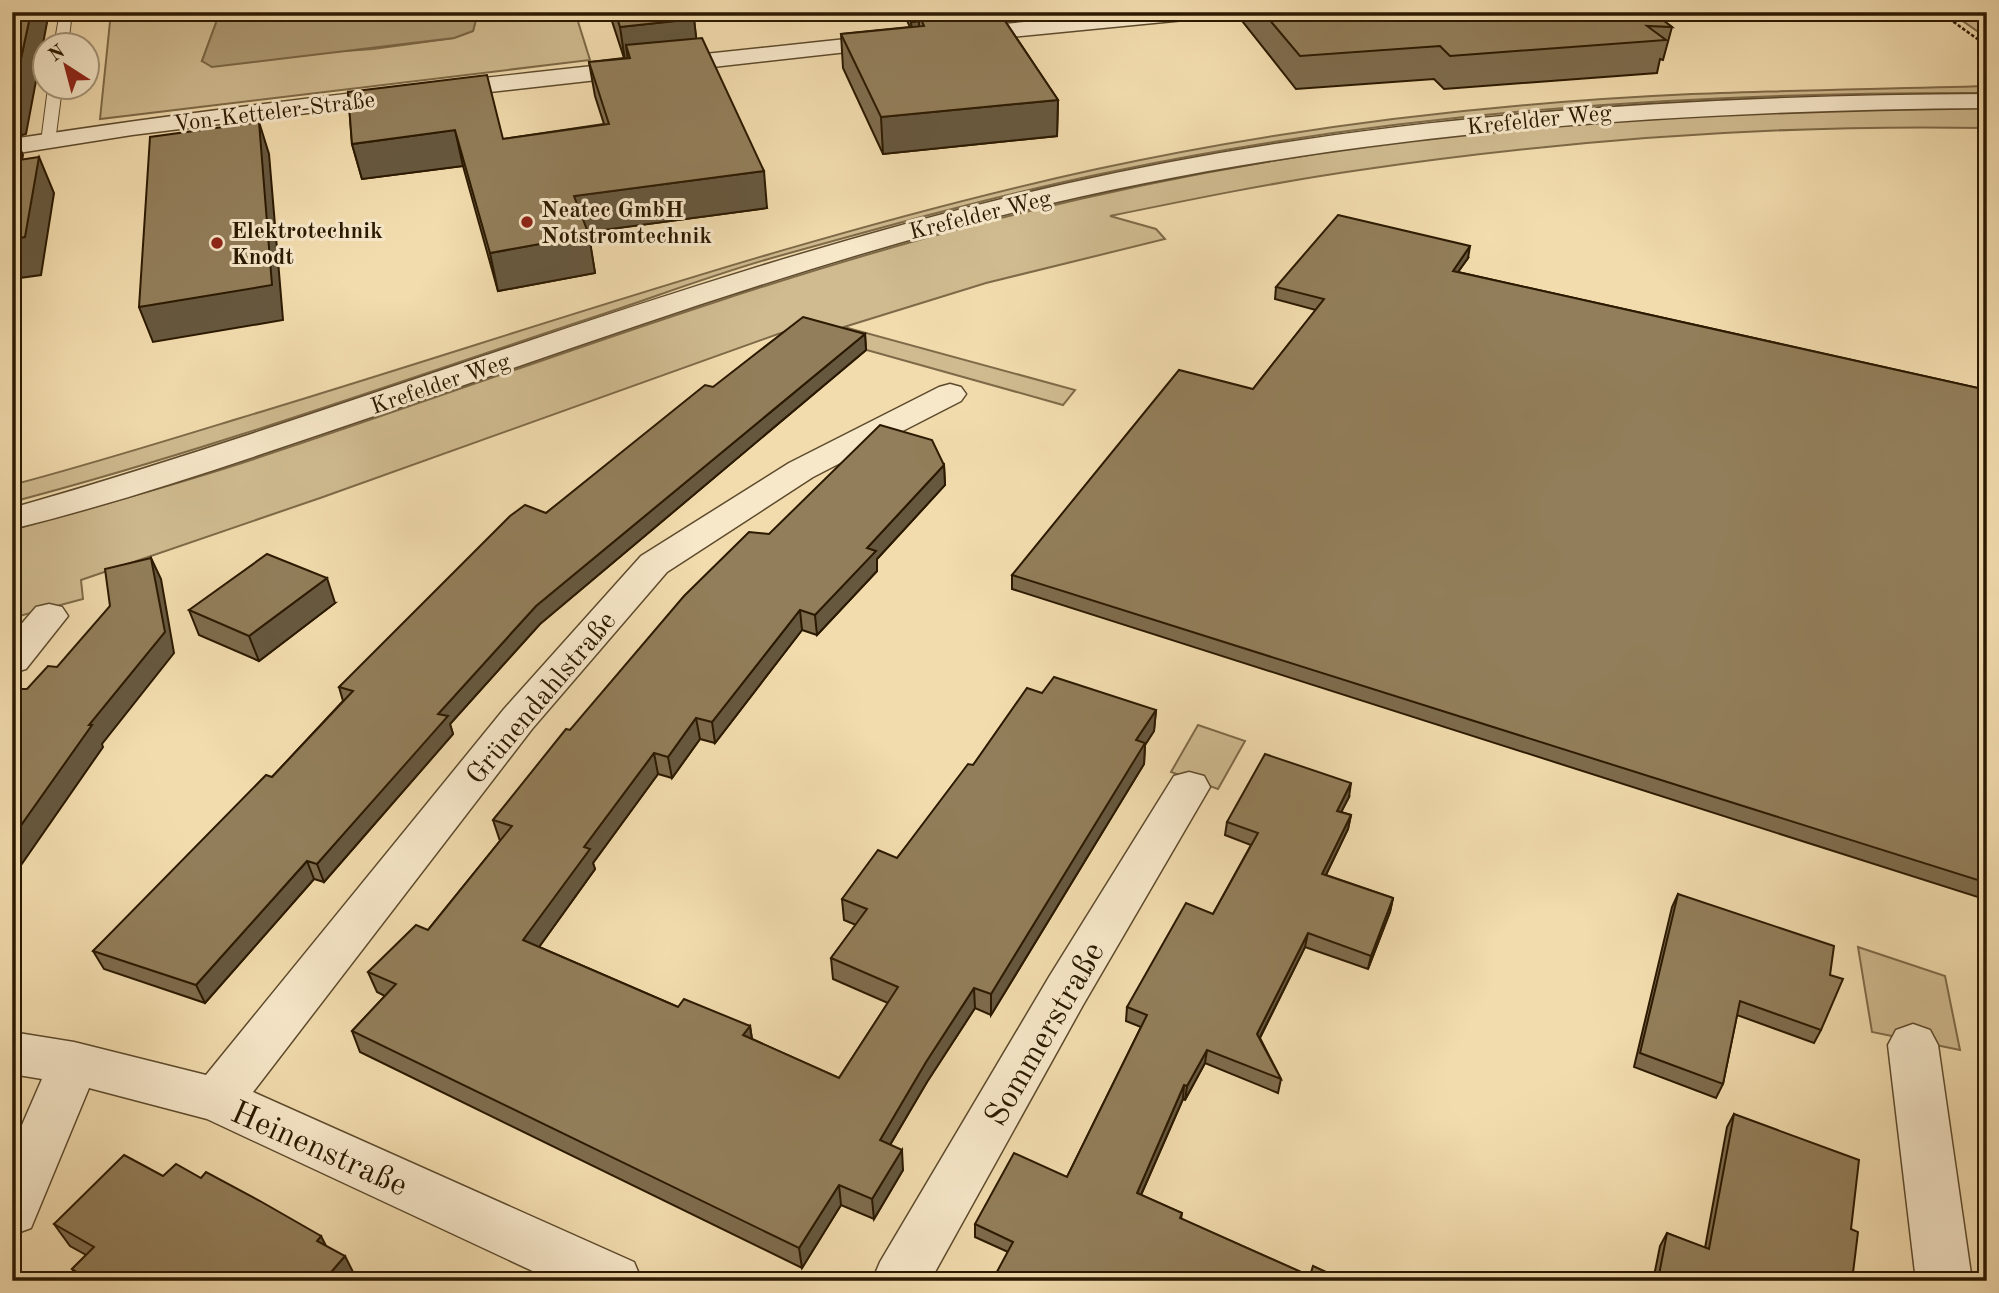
<svg xmlns="http://www.w3.org/2000/svg" width="1999" height="1293" viewBox="0 0 1999 1293" font-family="'Old Standard TT',serif">
<style>
.green{fill:#d0bb90;stroke:#7e6a48;stroke-width:2}
.water{fill:#ae9a73;stroke:#7a6645;stroke-width:2}
.lines{fill:none;stroke-linecap:round;stroke-linejoin:round}
.stream{fill:#7a6645;fill-rule:evenodd}
.service-casing{stroke:#5d4a2c;stroke-width:2}
.minor-casing{stroke:#5d4a2c;stroke-width:3}
.tertiary-casing{stroke:#5d4a2c;stroke-width:3}
.path{stroke:#2b1900;stroke-width:2.5;stroke-dasharray:3.5 2;stroke-linecap:butt}
.service{fill:#f7e8ca;fill-rule:evenodd}
.minor{fill:#f7e8ca;fill-rule:evenodd}
.tertiary{fill:#f7e8ca;fill-rule:evenodd}
.wall{fill:#7e6c4d;stroke:#2b1900;stroke-width:2}
.shaded-wall{fill:#66583f;stroke:#2b1900;stroke-width:2}
.building{fill:#927e5a;stroke:#2b1900;stroke-width:2}
.poi-dot{fill:#8f2418;stroke:#f7e8ca;stroke-width:2.5}
.labels{text-anchor:middle;stroke-width:6;stroke-linejoin:round;paint-order:stroke}
.far-street-label{font-size:23px;fill:#2b1900;stroke:#f7e8ca}
.far-poi-label{font-size:23px;font-weight:bold;fill:#2b1900;stroke:#f7e8ca;text-anchor:start}
.street-label{font-size:28px;fill:#2b1900;stroke:#f7e8ca}
.near-street-label{font-size:33px;fill:#2b1900;stroke:#f7e8ca}
</style>
<rect width="100%" height="100%" fill="#f2dcae"/>
<filter id="stains"><feTurbulence type="fractalNoise" baseFrequency=".00286" numOctaves="4"/><feColorMatrix values="0 0 0 0 .2 0 0 0 0 .09 0 0 0 0 .02 0 0 0 .5 -.17"/></filter>
<radialGradient id="worn" r=".72"><stop offset=".6" stop-color="#630" stop-opacity="0"/><stop offset="1" stop-color="#630" stop-opacity=".3"/></radialGradient>
<g class="green">
<polygon points="111,12 220,12 202,61 373,49 454,38 473,31 478,12 575,12 590,60 100,119"/>
<polygon points="1950,12 1987,12 1987,38"/>
<path d="M1987 86V93C1695 92 1402 111 1115 171 1002 194 890 225 779 256 714 274 650 299 585 320 395 383 206 451 12 502V485C88 465 162 442 237 419 523 333 804 233 1097 169 1291 127 1493 103 1692 94 1790 90 1888 89 1987 86Z"/>
<path d="M1987 107V128C1778 124 1566 140 1360 170 1276 182 1193 199 1110 216L1156 229 1165 239 986 283 844 327 1075 390 1063 405 792 329 323 497 81 580 83 599 12 618V530C94 507 176 485 257 458 493 380 725 291 966 227 1212 162 1467 125 1721 113 1810 109 1898 109 1987 107Z"/>
<polygon points="1198,725 1245,741 1218,789 1171,772"/>
<polygon points="1858,947 1945,976 1960,1050 1872,1032"/>
</g>
<polygon class="water" points="220,12 478,12 473,31 454,38 212,67 202,61"/>
<g class="lines">
<polygon class="stream" points="1981,12 1987,12 1987,16"/>
<defs>
<g id="service">
<polygon points="60,12 72,12 68,46 54,46"/>
<polygon points="48,88 62,88 55,142 48,146 41,142"/>
</g>
<g id="minor">
<polygon points="1133,12 1216,12 1213,17 1205,18 960,42 952,40 949,35 952,30 960,28"/>
<path d="M893 34 901 36 904 41 901 46 348 108 132 135 12 154V139C304 94 599 66 893 34Z"/>
<polygon points="950,384 961,387 966,394 961,401 813,477 667,572 532,729 253,1092 634,1262 642,1281 554,1281 207,1119 89,1088 31,1228 12,1235 12,1148 42,1079 12,1074 12,1032 74,1042 206,1075 504,709 641,556 789,463 939,387"/>
<polygon points="49,604 62,607 68,616 26,669 12,673 12,635 36,607"/>
<polygon points="1189,772 1204,776 1210,787 1083,1005 930,1281 872,1281 880,1262 1049,977 1174,776"/>
<polygon points="1913,1024 1930,1030 1938,1045 1972,1281 1916,1281 1888,1045 1896,1030"/>
</g>
<path id="tertiary" d="M1987 94V108C1636 111 1286 137 945 230 732 288 524 366 315 436 215 470 114 504 12 529V508C365 407 706 265 1065 184 1368 115 1677 96 1987 94Z"/>
</defs>
<use href="#service" class="service-casing"/>
<use href="#minor" class="minor-casing"/>
<use href="#tertiary" class="tertiary-casing"/>
<polyline class="path" points="1940,12 1987,46"/>
<use href="#service" class="service"/>
<use href="#minor" class="minor"/>
<use href="#tertiary" class="tertiary"/>
</g>
<g class="wall">
<polygon points="609,12 691,12 694,19 696,38 767,208 588,232 595,273 498,291 463,166 362,179 352,144 348,92 503,139 604,124 595,96 589,62 624,58"/>
<polygon points="903,12 999,12 1058,100 1057,136 883,154 843,68 841,34 910,27"/>
<polygon points="1235,12 1652,12 1672,27 1663,60 1660,59 1657,73 1444,89 1434,79 1296,89"/>
<polygon points="1468,258 1458,272 1987,390 1987,900 1012,589 1012,575 1253,389 1316,310 1275,299 1276,287"/>
<polygon points="865,334 866,350 540,624 450,724 453,734 324,882 314,879 205,1003 104,969 93,951 272,777 343,701 339,687 546,513 713,387"/>
<polygon points="944,465 945,485 877,559 877,571 817,635 802,630 715,743 700,739 672,778 658,774 593,863 595,869 539,947 678,1007 750,1026 752,1039 839,1078 888,1003 833,979 831,958 856,925 844,920 842,899 897,858 973,765 1042,693 1156,710 1154,731 1145,745 1144,764 991,1015 975,1008 927,1082 890,1145 903,1170 874,1219 841,1205 802,1268 360,1052 352,1031 385,996 377,992 368,972 428,930 500,841 493,820 570,730 769,534"/>
<polygon points="335,603 259,661 199,635 189,610"/>
<polygon points="1349,797 1341,812 1351,815 1348,829 1326,875 1393,898 1390,912 1368,969 1305,947 1260,1038 1281,1079 1278,1093 1205,1063 1185,1100 1183,1099 1141,1195 1182,1213 1181,1219 1310,1276 1346,1281 1008,1252 975,1237 975,1224 1067,1177 1141,1027 1126,1021 1127,1007 1213,914 1251,845 1225,835 1227,822"/>
<polygon points="1678,894 1821,1030 1814,1043 1737,1015 1723,1084 1716,1098 1634,1067 1672,907"/>
<polygon points="1734,1114 1851,1229 1852,1281 1653,1281 1660,1246 1667,1233 1705,1248 1727,1127"/>
<polygon points="163,1176 326,1246 356,1278 353,1281 80,1281 72,1269 86,1255 70,1246 54,1224"/>
</g>
<g class="shaded-wall">
<polygon points="31,12 49,12 26,134 15,137 23,155 14,199 12,194 12,100"/>
<polygon points="694,19 698,53 626,45 628,61 625,61 620,27"/>
<polygon points="919,21 919,31 912,32 911,22"/>
<polygon points="1058,100 1057,136 883,154 881,117"/>
<polygon points="259,122 269,154 283,320 153,342 139,307"/>
<polygon points="455,130 463,166 362,179 352,144"/>
<polygon points="39,157 54,193 41,275 12,279 12,239"/>
<polygon points="764,171 767,208 581,233 574,196"/>
<polygon points="589,235 595,273 498,291 490,253"/>
<polygon points="1470,246 1468,258 1450,283 1453,271"/>
<polygon points="865,334 866,350 540,624 450,724 453,734 324,882 317,864 438,714 536,606"/>
<polygon points="944,465 945,485 877,559 877,571 817,635 815,615 867,548"/>
<polygon points="151,558 161,579 174,653 102,744 103,747 12,878 12,838 89,725"/>
<polygon points="327,578 335,603 259,661 249,636"/>
<polygon points="800,610 802,630 715,743 712,722"/>
<polygon points="1156,710 1154,731 1145,745 1144,764 991,1015 991,994 1136,740"/>
<polygon points="696,718 700,739 672,778 668,757"/>
<polygon points="654,753 658,774 593,863 595,869 529,961 523,940 584,847"/>
<polygon points="1351,783 1349,797 1335,824 1337,811"/>
<polygon points="1351,815 1348,829 1320,887 1322,874"/>
<polygon points="307,861 314,879 205,1003 196,985"/>
<polygon points="1393,898 1390,912 1368,969 1371,956"/>
<polygon points="1308,933 1305,947 1255,1047 1257,1034"/>
<polygon points="974,988 975,1008 927,1082 881,1160 880,1140 926,1062"/>
<polygon points="750,1026 753,1047 743,1035"/>
<polygon points="1207,1050 1205,1063 1185,1100 1187,1086"/>
<polygon points="1184,1085 1183,1099 1136,1206 1137,1193"/>
<polygon points="902,1150 903,1170 874,1219 872,1199"/>
<polygon points="839,1185 841,1205 802,1268 799,1248"/>
<polygon points="321,1236 332,1258 317,1241"/>
<polygon points="345,1256 356,1278 353,1281 337,1281 332,1271"/>
</g>
<g class="building">
<polygon points="12,12 31,12 12,100"/>
<polygon points="615,12 691,12 694,19 620,27"/>
<polygon points="907,12 951,12 919,15 919,21 911,22"/>
<polygon points="951,12 999,12 1058,100 881,117 841,34 924,26 919,15"/>
<polygon points="1263,12 1652,12 1672,27 1647,26 1666,40 1450,56 1440,46 1300,56"/>
<polygon points="702,38 764,171 574,196 589,235 490,253 455,130 352,144 348,92 487,75 503,139 609,124 589,62 630,58 626,45"/>
<polygon points="259,122 272,285 139,307 150,137"/>
<polygon points="39,157 25,237 12,239 12,161"/>
<polygon points="1338,215 1470,246 1453,271 1987,390 1987,883 1012,575 1179,370 1253,389 1324,299 1276,287"/>
<polygon points="803,317 865,334 536,606 438,714 448,716 317,864 307,861 196,985 93,951 266,775 272,777 353,691 339,687 510,516 525,505 546,513 705,385 713,387"/>
<polygon points="880,425 932,440 944,465 867,548 876,551 815,615 800,610 712,722 696,718 668,757 654,753 584,847 590,849 523,940 678,1007 684,999 750,1026 743,1035 839,1078 898,987 831,958 867,909 842,899 878,850 897,858 968,764 973,765 1027,688 1042,693 1054,677 1156,710 1136,740 1145,743 991,994 974,988 926,1062 880,1140 902,1150 872,1199 839,1185 799,1248 352,1031 396,984 368,972 416,925 428,930 512,826 493,820 566,729 570,730 684,596 749,532 769,534"/>
<polygon points="267,554 327,578 249,636 189,610"/>
<polygon points="151,558 165,632 89,725 92,725 12,838 12,695 17,689 27,689 48,666 57,667 110,606 105,569"/>
<polygon points="1265,754 1351,783 1337,811 1351,815 1322,874 1393,898 1371,956 1308,933 1257,1034 1281,1079 1207,1050 1187,1086 1184,1085 1137,1193 1182,1213 1180,1218 1310,1276 1313,1266 1346,1281 992,1281 1013,1242 975,1224 1014,1153 1067,1177 1147,1015 1127,1007 1186,903 1213,914 1258,833 1227,822"/>
<polygon points="1678,894 1834,946 1830,975 1843,979 1821,1030 1740,1001 1723,1084 1640,1053"/>
<polygon points="1734,1114 1859,1160 1851,1229 1858,1232 1852,1281 1658,1280 1667,1233 1709,1249"/>
<polygon points="124,1155 163,1176 176,1164 201,1178 206,1172 260,1201 321,1236 317,1241 345,1256 332,1271 349,1281 91,1281 72,1269 94,1247 54,1224"/>
</g>
<g class="poi-dot">
<circle cx="527" cy="222" r="7"/>
<circle cx="217" cy="243" r="7"/>
</g>
<g class="labels">
<g class="far-street-label">
<text transform="translate(274 111) rotate(-7)" y="8">Von-Ketteler-Straße</text>
<text transform="translate(1539 119) rotate(-6)" y="8">Krefelder Weg</text>
<text transform="translate(980 214) rotate(-14)" y="8">Krefelder Weg</text>
<text transform="translate(440 383) rotate(-19)" y="8">Krefelder Weg</text>
</g>
<g class="far-poi-label">
<text x="541" y="217">Neatec GmbH<tspan x="541" dy="26">Notstromtechnik</tspan></text>
<text x="231" y="238">Elektrotechnik<tspan x="231" dy="26">Knodt</tspan></text>
</g>
<g class="street-label">
<text transform="translate(540 697) rotate(-50)" y="10">Grünendahlstraße</text>
</g>
<g class="near-street-label">
<text transform="translate(1043 1033) rotate(-60)" y="12">Sommerstraße</text>
<text transform="translate(320 1147) rotate(24)" y="12">Heinenstraße</text>
</g>
</g>
<rect width="1999" height="1293" fill="none" stroke="#f2dcae" stroke-width="42"/>
<rect x="14" y="14" width="1971" height="1265" fill="none" stroke="#2b1900" stroke-width="3.5"/>
<rect x="21" y="21" width="1957" height="1251" fill="none" stroke="#2b1900" stroke-width="2"/>
<g transform="translate(66 66) rotate(324)"><circle r="33" fill="#f7e8ca" stroke="#a59579" stroke-width="2"/>
<path d="M0-5L12 26L0 18L-12 26Z" fill="#8f2418"/>
<text y="-10" font-size="19" font-weight="bold" text-anchor="middle" fill="#2b1900">N</text>
</g>
<rect width="100%" height="100%" filter="url(#stains)"/>
<rect width="100%" height="100%" fill="url(#worn)"/>
</svg>
